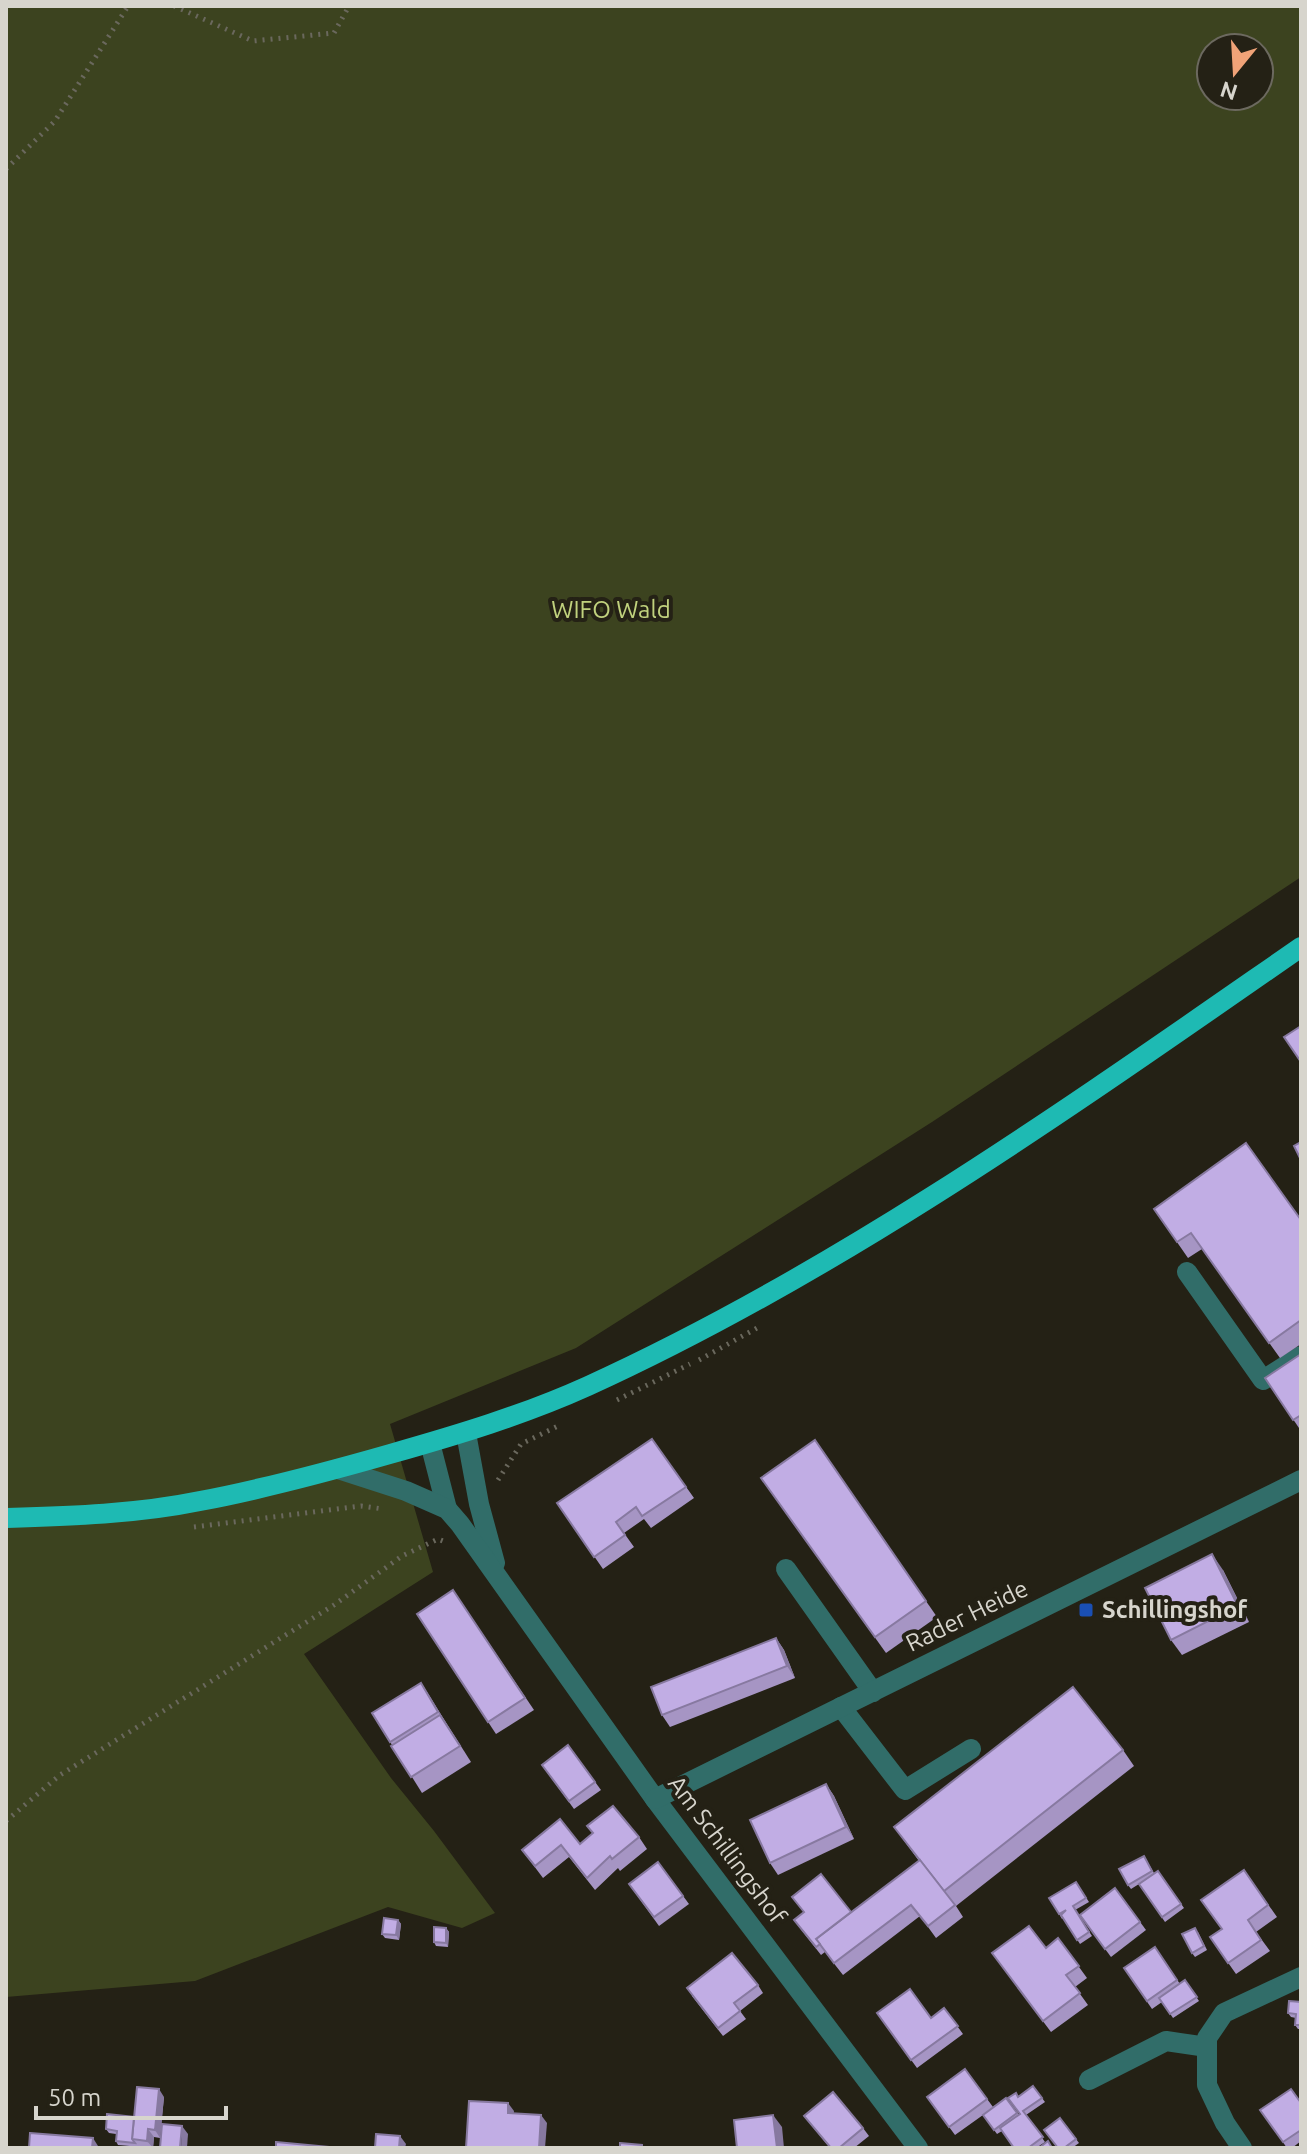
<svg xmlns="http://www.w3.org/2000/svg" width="1307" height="2154" viewBox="0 0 1307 2154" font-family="Ubuntu,sans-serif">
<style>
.green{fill:#3c431f;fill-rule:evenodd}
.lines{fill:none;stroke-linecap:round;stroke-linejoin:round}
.path{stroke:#6a685d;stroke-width:5;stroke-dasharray:2 6;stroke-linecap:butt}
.minor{stroke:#316d69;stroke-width:20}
.major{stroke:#1ebab3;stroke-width:20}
.wall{fill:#a695c4}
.shaded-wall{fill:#8779a0}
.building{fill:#c1ade4;stroke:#8779a0;stroke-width:2}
.transit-dot{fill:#1a4fb4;stroke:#242115;stroke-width:3}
.labels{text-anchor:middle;stroke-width:8;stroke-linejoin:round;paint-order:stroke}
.park-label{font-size:24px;fill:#c0d17d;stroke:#242115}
.poi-label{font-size:24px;font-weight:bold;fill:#d7d5cd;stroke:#242115;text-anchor:start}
.street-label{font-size:24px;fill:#d7d5cd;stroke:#242115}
</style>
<rect width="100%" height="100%" fill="#242115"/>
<path class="green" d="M6 6H1301V877L932 1122 576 1348 390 1424 433 1572 304 1654 391 1778 434 1831 495 1913 462 1928 388 1907 195 1981 6 1997ZM1211 48H1259V96H1211Z"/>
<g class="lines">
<g class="path">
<polyline points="174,6 253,41 334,33 349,6"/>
<polyline points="6,169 55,121 128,6"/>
<polyline points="699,1360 757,1328"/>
<polyline points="617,1400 690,1364"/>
<polyline points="498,1480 521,1444 560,1425"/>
<polyline points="194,1527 361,1506 383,1509"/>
<polyline points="6,1821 60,1775 334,1605 402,1556 438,1539 443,1541"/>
</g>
<g class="minor">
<polyline points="1187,1272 1263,1380 1301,1356"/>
<polyline points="466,1433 479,1504 495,1563"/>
<polyline points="430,1443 447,1509"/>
<polyline points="338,1469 406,1491 447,1509 460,1524 655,1799 918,2148"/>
<polyline points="786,1569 873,1692"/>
<polyline points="841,1707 905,1790 971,1749"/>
<polyline points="655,1799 1301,1480"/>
<polyline points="1089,2080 1166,2041 1207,2047"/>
<polyline points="1242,2148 1225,2123 1207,2085 1207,2038 1224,2013 1301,1977"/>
</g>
<path class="major" d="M6 1518C71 1516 137 1514 200 1501 264 1489 327 1472 390 1454 457 1435 524 1415 588 1386 840 1271 1073 1105 1301 947"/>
</g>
<g class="wall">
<polygon points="1154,1209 1301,1220 1301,1344 1280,1358 1202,1249 1188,1258"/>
<polygon points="1301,1354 1301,1427 1299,1428 1265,1378"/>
<polygon points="652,1439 694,1498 651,1528 644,1519 624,1533 634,1547 603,1569 557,1503"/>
<polygon points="815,1440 937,1617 886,1653 761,1478"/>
<polygon points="1223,1570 1249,1622 1182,1655 1171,1640"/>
<polygon points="453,1590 534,1710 496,1734 417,1614"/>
<polygon points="776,1638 784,1650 795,1678 670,1727 662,1715"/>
<polygon points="421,1683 471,1762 422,1793 372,1713"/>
<polygon points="568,1745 601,1790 574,1809 542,1765"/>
<polygon points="1123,1750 1134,1766 956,1906 963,1917 936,1938 920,1916 843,1975 825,1952 821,1955 800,1928 851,1912 919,1861 894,1827"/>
<polygon points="826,1784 834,1796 854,1839 778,1875 770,1863"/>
<polygon points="639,1837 647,1849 620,1871 618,1868 595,1890 569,1857 543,1878 522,1850"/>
<polygon points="1144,1856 1154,1873 1158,1871 1184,1908 1165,1922 1139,1884 1131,1889 1128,1885"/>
<polygon points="658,1862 689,1904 659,1926 629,1884"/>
<polygon points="1244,1870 1277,1917 1256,1932 1270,1951 1236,1974 1210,1937 1222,1929"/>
<polygon points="1076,1882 1089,1902 1075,1910 1092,1936 1080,1944 1063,1918 1062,1919 1059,1914"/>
<polygon points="1115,1888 1146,1930 1111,1957 1080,1915"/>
<polygon points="398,1920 401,1924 399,1940 385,1938 382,1934"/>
<polygon points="446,1928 449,1932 448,1947 436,1946 434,1942"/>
<polygon points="1198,1932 1207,1950 1195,1957 1192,1953"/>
<polygon points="1058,1938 1087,1978 1075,1987 1088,2005 1051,2032 992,1953 1046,1948"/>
<polygon points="1155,1947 1180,1984 1185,1980 1199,2001 1173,2018 1162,2002 1152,2009 1124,1968"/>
<polygon points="758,1985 763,1993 740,2011 746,2019 723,2036 692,1996"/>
<polygon points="1301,2002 1301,2029 1298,2029 1295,2025 1296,2018 1291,2017 1288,2013"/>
<polygon points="944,2008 963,2034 917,2068 877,2013 931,2018"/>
<polygon points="965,2069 993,2107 1006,2098 1019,2115 1020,2114 1018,2097 1033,2086 1045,2102 1026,2115 1045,2142 1036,2148 1014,2148 1002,2131 997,2134 983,2115 955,2135 927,2097"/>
<polygon points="164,2097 160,2138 154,2137 153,2148 118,2145 116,2141 116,2134 109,2133 106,2129 134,2117"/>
<polygon points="1301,2103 1301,2141 1292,2148 1287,2148 1260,2110"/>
<polygon points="804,2116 863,2128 869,2136 854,2148 830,2148"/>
<polygon points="1060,2118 1079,2143 1072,2148 1058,2148"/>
</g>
<g class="shaded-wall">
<polygon points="1212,1554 1223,1570 1249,1622 1238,1606"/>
<polygon points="776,1638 784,1650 795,1678 787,1666"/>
<polygon points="421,1683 431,1698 449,1728 438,1712"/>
<polygon points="826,1784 834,1796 854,1839 846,1827"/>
<polygon points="398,1920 401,1924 399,1940 396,1935"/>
<polygon points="446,1928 449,1932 448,1947 446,1943"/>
<polygon points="159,2089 164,2097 160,2138 155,2130"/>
<polygon points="508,2103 514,2111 513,2121 508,2113"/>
<polygon points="541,2115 547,2123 545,2148 539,2148"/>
<polygon points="773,2115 782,2127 784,2148 777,2148"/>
<polygon points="182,2126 188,2134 187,2148 181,2148"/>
<polygon points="148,2129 154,2137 153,2148 147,2141"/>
<polygon points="400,2136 406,2144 405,2148 399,2148"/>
<polygon points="93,2138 98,2146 98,2148 92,2148"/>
</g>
<g class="building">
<polygon points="1301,1026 1301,1062 1284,1037"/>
<polygon points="1301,1142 1301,1160 1294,1146"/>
<polygon points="1246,1143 1301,1220 1301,1320 1269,1343 1191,1233 1177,1242 1154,1209"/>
<polygon points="1301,1354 1301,1415 1293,1420 1265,1378"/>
<polygon points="652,1439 686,1487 642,1516 636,1507 616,1522 625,1535 594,1557 557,1503"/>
<polygon points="815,1440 926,1601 875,1637 761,1478"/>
<polygon points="1212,1554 1238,1606 1171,1640 1145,1588"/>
<polygon points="453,1590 525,1698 488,1722 417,1614"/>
<polygon points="776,1638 787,1666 662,1715 651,1687"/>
<polygon points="421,1683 438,1712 390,1742 372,1713"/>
<polygon points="1073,1687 1123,1750 944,1891 894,1827"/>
<polygon points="440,1715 460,1746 411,1777 391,1746"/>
<polygon points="568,1745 595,1782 569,1801 542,1765"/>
<polygon points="826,1784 846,1827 770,1863 750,1820"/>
<polygon points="613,1806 639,1837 612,1859 610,1856 587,1878 561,1845 535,1866 522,1850 560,1819 580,1844 593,1833 587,1826"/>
<polygon points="1144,1856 1152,1871 1128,1885 1119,1869"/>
<polygon points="920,1860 955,1905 928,1926 911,1905 834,1963 816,1939"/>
<polygon points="658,1862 683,1896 654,1917 629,1884"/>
<polygon points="1244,1870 1268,1905 1248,1920 1261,1940 1228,1963 1210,1937 1222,1929 1201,1900"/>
<polygon points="1158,1871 1181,1904 1162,1917 1139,1884"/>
<polygon points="821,1874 851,1912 816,1939 820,1944 816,1947 794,1920 804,1912 792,1897"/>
<polygon points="1076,1882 1086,1898 1073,1906 1089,1932 1077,1940 1061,1915 1066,1910 1059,1914 1049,1898"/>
<polygon points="1115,1888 1140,1922 1105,1949 1080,1915"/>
<polygon points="384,1918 398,1920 396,1935 382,1934"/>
<polygon points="1029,1926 1046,1948 1058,1938 1079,1966 1066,1975 1080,1993 1043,2021 992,1953"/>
<polygon points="434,1927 446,1928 446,1943 434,1942"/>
<polygon points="1195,1928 1204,1946 1192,1953 1182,1934"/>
<polygon points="1155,1947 1177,1980 1147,2001 1124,1968"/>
<polygon points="732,1953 758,1985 734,2003 740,2011 718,2028 687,1988"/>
<polygon points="1185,1980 1197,1997 1170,2014 1159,1998"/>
<polygon points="910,1989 931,2018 944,2008 958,2026 911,2060 877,2013"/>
<polygon points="1289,2001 1301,2002 1301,2025 1295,2025 1296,2014 1288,2013"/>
<polygon points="965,2069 987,2099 949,2127 927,2097"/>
<polygon points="1033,2086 1042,2098 1023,2111 1043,2137 1028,2148 1014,2148 1000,2128 1020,2114 1008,2098 1016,2093 1018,2097"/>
<polygon points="137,2087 159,2089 155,2130 148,2129 147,2141 132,2139"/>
<polygon points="1291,2089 1301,2103 1301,2130 1283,2142 1260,2110"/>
<polygon points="833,2092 863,2128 839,2148 831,2148 804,2116"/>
<polygon points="1006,2098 1017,2113 994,2130 983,2115"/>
<polygon points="469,2101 508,2103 508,2113 541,2115 539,2148 466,2148"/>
<polygon points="107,2114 134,2117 132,2139 135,2143 116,2141 117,2131 106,2129"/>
<polygon points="773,2115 777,2148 737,2148 734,2120"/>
<polygon points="1060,2118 1076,2139 1064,2148 1058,2148 1044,2130"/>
<polygon points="162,2124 182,2126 180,2147 188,2148 160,2148"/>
<polygon points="30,2133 93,2138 92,2148 29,2148"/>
<polygon points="376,2134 400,2136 399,2148 375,2148"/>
<polygon points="1048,2141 1052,2148 1039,2148"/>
<polygon points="276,2142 340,2148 276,2148"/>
<polygon points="620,2143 642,2145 642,2148 620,2148"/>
</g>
<rect class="transit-dot" x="1078" y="1602" width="16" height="16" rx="4"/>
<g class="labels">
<g class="park-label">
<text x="611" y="618">WIFO Wald</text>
</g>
<g class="poi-label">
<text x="1102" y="1618">Schillingshof</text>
</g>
<g class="street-label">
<text transform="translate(967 1616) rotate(-26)" y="8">Rader Heide</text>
<text transform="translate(727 1850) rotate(53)" y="8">Am Schillingshof</text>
</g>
</g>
<rect width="1307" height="2154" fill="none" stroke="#d7d5cd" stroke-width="16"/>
<g transform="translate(1235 72) rotate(198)"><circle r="38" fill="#242115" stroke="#6c695f" stroke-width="2"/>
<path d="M0-6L14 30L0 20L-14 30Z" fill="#f0a378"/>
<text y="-12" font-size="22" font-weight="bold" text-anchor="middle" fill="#d7d5cd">N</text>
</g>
<path d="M36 2106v12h190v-12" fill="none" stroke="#d7d5cd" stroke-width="4"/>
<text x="48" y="2106" font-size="24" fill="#d7d5cd" stroke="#242115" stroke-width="6" paint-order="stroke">50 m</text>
</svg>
